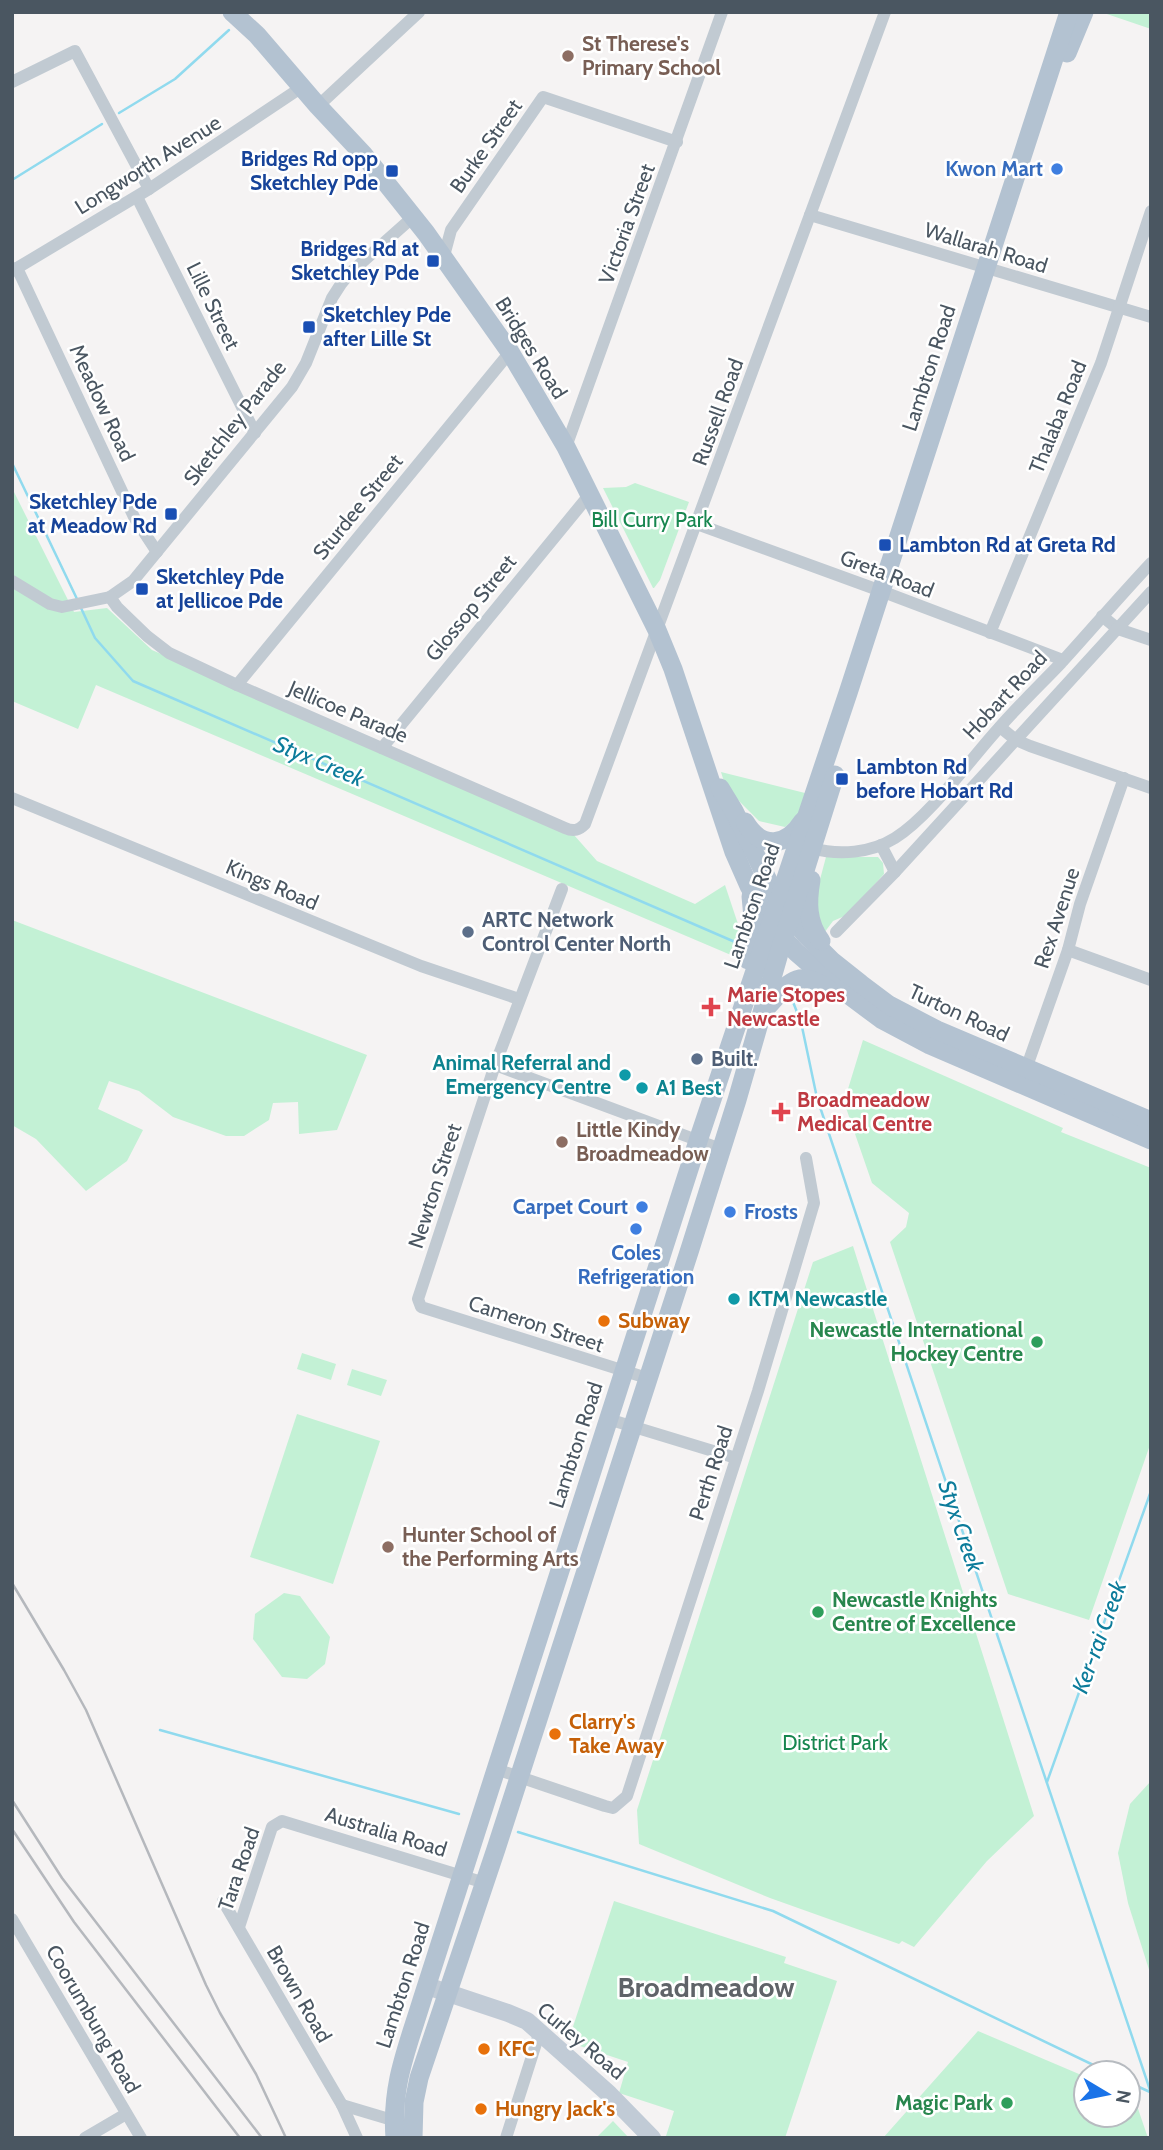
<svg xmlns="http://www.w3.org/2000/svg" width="1163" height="2150" viewBox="0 0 1163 2150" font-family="Cabin,sans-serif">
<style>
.green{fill:#c3f1d5}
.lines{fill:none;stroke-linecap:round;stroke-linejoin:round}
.stream{stroke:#90daee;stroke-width:2.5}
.street{stroke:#c1cad2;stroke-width:12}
.secondary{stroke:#c1cbd6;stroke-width:18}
.primary{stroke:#b3c2d1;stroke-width:19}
.rail{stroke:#b5b8bd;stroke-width:2.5}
.education-dot{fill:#8d6e63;stroke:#fff;stroke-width:2.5}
.shop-dot{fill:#3f7fe0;stroke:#fff;stroke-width:2.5}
.transit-dot{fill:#1a4fb4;stroke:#fff;stroke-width:2.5}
.service-dot{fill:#5c6f8a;stroke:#fff;stroke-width:2.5}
.health-dot{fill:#e0444e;stroke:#fff;stroke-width:2.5}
.culture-dot{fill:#0f9aa8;stroke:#fff;stroke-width:2.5}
.food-dot{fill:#e8710a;stroke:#fff;stroke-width:2.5}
.leisure-dot{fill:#2e9e5b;stroke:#fff;stroke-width:2.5}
.labels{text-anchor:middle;stroke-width:5;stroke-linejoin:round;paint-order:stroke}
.education-label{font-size:21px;font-weight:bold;fill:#785e54;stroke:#fff;text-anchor:start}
.street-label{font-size:21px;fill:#4a5661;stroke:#fff}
.transit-label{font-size:21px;font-weight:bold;fill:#164399;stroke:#fff;text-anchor:start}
.shop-label{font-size:21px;font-weight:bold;fill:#366cbe;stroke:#fff;text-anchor:end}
.park-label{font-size:21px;fill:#17864f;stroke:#fff}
.service-label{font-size:21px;font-weight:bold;fill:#4e5e75;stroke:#fff;text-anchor:start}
.health-label{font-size:21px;font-weight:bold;fill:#be3a42;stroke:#fff;text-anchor:start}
.culture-label{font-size:21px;font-weight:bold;fill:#0d838f;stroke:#fff;text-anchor:start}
.food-label{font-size:21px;font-weight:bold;fill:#c56008;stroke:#fff;text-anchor:start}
.leisure-label{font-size:21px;font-weight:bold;fill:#27864d;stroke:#fff;text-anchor:end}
.water-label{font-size:23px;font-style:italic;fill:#0c7c9b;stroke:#fff}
.district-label{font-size:28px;font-weight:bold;fill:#5f6368;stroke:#fff}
</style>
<rect width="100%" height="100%" fill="#f5f3f3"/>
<g class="green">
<polygon points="1101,12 1151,12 1151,29"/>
<polygon points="635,483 689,502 660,580 654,588 653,588 603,488 626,487"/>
<polygon points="12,488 74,612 107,608 152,650 574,835 597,861 695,904 725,885 741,933 738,958 96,685 78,729 12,701"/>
<polygon points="721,772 809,794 806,809 785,827 759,821 726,788"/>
<polygon points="826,857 878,857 883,863 884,874 847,915 833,921 824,933 814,902"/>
<polygon points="12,920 367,1055 337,1130 299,1134 298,1102 273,1103 269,1120 244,1136 226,1136 173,1117 139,1091 109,1081 98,1109 143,1130 127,1161 86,1191 36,1139 12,1125"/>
<polygon points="863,1040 1063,1128 1061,1132 1151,1168 1151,1442 1089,1620 1008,1594 890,1242 906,1227 909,1213 872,1183 844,1102"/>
<polygon points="853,1246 1034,1816 987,1861 914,1947 902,1941 899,1944 770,1898 639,1844 637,1810 813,1262"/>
<polygon points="302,1353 336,1364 331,1380 297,1369"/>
<polygon points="352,1369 387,1380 381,1396 347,1385"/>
<polygon points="297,1414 380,1441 333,1584 250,1557"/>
<polygon points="284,1593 300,1596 330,1637 325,1664 307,1679 282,1677 253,1639 255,1614"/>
<polygon points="1151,1781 1151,1976 1128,1903 1118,1853 1130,1804"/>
<polygon points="614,1901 786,1957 784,1963 837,1981 785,2138 666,2136 674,2111 619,2093 628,2062 568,2042"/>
<polygon points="978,2031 1086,2077 1086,2115 1128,2115 1128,2095 1134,2097 1148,2138 883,2138"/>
<polygon points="613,2121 629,2138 596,2138"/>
</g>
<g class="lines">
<g class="stream">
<polyline points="119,113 175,79 229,30"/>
<polyline points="12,180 102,124"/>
<polyline points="12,463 77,599"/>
<polyline points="81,608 95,638 133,681 735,942"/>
<polyline points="791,997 801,1022 817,1098 1151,2093"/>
<polyline points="160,1730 459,1814"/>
<polyline points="1047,1782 1151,1491"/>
<polyline points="518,1832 773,1911 1110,2073"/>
<polyline points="1128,2082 1150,2092"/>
</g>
<g class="street">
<polyline points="12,82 75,51 149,189"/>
<polyline points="318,106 419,12"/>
<polyline points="137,197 255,433"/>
<polyline points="810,215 1151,317"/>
<polyline points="444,256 451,230 543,97 677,142"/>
<polyline points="17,268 134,517 157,552"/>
<polyline points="12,271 149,189 302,87"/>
<polyline points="566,447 722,12"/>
<polyline points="697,524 881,591 1063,660"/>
<polyline points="12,581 50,604 62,607 110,597 133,581 292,387 306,363 332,298 341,284 350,273 413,217"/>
<path d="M110 597 117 607 147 636 169 653 237 685 565 828C574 832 579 830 585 824L885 12"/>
<polyline points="1102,616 1118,629 1151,640"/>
<polyline points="990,633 1101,363 1151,211"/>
<polyline points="237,685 510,352"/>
<polyline points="1000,727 1016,740 1030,746 1151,788"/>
<polyline points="382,748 590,494"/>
<polyline points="12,798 421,966 519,999"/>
<polyline points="881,845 895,872"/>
<path d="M812 848C839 856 871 853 895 838 930 816 969 761 998 729 1018 706 1040 685 1061 663 1091 630 1120 596 1151 563"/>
<polyline points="562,889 495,1065 418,1299 421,1307 647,1378"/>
<polyline points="836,932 895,872 1151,592"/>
<polyline points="1068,950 1151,980"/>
<polyline points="495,1065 721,1149"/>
<polyline points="1026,1069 1068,950 1080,904 1124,778"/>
<polyline points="608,1419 736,1458"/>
<polyline points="496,1769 605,1806 613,1808 627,1796 758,1391 814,1203 806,1158"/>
<polyline points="223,1901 342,2105 357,2138"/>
<polyline points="12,1919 141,2138"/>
<polyline points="239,1927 272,1827 282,1821 485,1883"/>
<polyline points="342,2105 399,2122"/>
<polyline points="85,2138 126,2114"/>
<polyline points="506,2138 540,2031"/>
</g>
<polyline class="secondary" points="427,1986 508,2013 527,2021 609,2094 652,2138"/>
<g class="primary">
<polyline points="232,12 257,35 318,106 363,154 426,233 510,352 532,389 566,447 657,630 673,669 734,852 749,886 770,924 796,952 826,978 881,1019 930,1045 1151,1140"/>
<polyline points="1067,53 1084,12"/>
<polyline points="720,788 734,811 778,901 805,934 832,961 861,984 889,1005 937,1030 1151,1121"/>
<path d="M745 822C762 850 786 847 803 821"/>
<path d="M811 880C807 902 807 923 821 941"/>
<polyline points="748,960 753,918 751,896"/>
<path d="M767 1007C787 986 796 966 828 989"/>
<path d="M395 2138C391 2085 407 2049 422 2000L698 1141 848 693 1069 12"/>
<polyline points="413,2138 414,2102 419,2078 496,1849 690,1249 737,1100 780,950 835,775"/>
</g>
<g class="rail">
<polyline points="12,1583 64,1670 86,1710 206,1985 220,2013 256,2074 286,2138"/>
<polyline points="12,1800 62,1878 262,2138"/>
<polyline points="12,1829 74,1922 240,2138"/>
</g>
</g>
<g class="education-dot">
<circle cx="568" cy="56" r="7"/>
<circle cx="562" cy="1142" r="7"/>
<circle cx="388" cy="1547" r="7"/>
</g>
<g class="shop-dot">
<circle cx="1057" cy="169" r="7"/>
<circle cx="642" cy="1207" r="7"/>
<circle cx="730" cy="1212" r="7"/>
<circle cx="636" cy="1229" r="7"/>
</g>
<g class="transit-dot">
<rect x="385" y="164" width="14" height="14" rx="3.5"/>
<rect x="426" y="254" width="14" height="14" rx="3.5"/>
<rect x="302" y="320" width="14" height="14" rx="3.5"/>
<rect x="164" y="507" width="14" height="14" rx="3.5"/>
<rect x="878" y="538" width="14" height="14" rx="3.5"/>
<rect x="135" y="582" width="14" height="14" rx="3.5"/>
<rect x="835" y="772" width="14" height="14" rx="3.5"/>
</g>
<g class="service-dot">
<circle cx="468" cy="932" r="7"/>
<circle cx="697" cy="1059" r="7"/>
</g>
<g class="health-dot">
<path d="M707.5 996.5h7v7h7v7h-7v7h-7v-7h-7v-7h7z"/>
<path d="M777.5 1101.5h7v7h7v7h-7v7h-7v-7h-7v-7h7z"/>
</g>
<g class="culture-dot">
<circle cx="625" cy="1075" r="7"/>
<circle cx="642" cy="1088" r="7"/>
<circle cx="734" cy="1299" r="7"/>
</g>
<g class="food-dot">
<circle cx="604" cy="1321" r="7"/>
<circle cx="555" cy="1734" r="7"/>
<circle cx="484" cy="2049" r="7"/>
<circle cx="481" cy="2109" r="7"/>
</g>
<g class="leisure-dot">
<circle cx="1037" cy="1342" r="7"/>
<circle cx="818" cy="1612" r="7"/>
<circle cx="1007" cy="2103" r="7"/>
</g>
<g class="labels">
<g class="education-label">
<text x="582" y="51">St Therese's<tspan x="582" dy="24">Primary School</tspan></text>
<text x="576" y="1137">Little Kindy<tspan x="576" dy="24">Broadmeadow</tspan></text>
<text x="402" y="1542">Hunter School of<tspan x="402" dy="24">the Performing Arts</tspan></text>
</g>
<g class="street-label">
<text transform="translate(486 146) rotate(-55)" y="7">Burke Street</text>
<text transform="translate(148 165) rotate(-32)" y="7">Longworth Avenue</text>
<text transform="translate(627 224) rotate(-70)" y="7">Victoria Street</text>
<text transform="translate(986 248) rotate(17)" y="7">Wallarah Road</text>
<text transform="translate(213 306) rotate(64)" y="7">Lille Street</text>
<text transform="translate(531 348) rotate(58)" y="7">Bridges Road</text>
<text transform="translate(929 368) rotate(-72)" y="7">Lambton Road</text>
<text transform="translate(102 403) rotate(65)" y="7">Meadow Road</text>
<text transform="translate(718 412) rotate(-70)" y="7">Russell Road</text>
<text transform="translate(1058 417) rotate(-68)" y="7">Thalaba Road</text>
<text transform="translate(235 423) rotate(-52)" y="7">Sketchley Parade</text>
<text transform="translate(358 507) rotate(-51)" y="7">Sturdee Street</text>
<text transform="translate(887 574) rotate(21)" y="7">Greta Road</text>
<text transform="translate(471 608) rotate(-51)" y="7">Glossop Street</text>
<text transform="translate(1005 695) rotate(-47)" y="7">Hobart Road</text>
<text transform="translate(348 712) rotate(23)" y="7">Jellicoe Parade</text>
<text transform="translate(272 885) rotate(23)" y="7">Kings Road</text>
<text transform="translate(752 906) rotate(-71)" y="7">Lambton Road</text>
<text transform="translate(1057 918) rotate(-72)" y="7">Rex Avenue</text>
<text transform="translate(959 1013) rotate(25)" y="7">Turton Road</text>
<text transform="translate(435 1186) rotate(-72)" y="7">Newton Street</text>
<text transform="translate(536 1324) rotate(18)" y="7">Cameron Street</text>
<text transform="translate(576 1445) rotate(-72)" y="7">Lambton Road</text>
<text transform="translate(711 1473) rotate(-72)" y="7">Perth Road</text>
<text transform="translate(386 1832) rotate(17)" y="7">Australia Road</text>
<text transform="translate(239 1869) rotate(-71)" y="7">Tara Road</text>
<text transform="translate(403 1985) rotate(-72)" y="7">Lambton Road</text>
<text transform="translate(299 1994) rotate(60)" y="7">Brown Road</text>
<text transform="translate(93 2019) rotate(60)" y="7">Coorumbung Road</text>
<text transform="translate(581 2041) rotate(40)" y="7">Curley Road</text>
</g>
<g class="transit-label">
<text x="378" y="166" text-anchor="end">Bridges Rd opp<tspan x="378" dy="24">Sketchley Pde</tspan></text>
<text x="419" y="256" text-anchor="end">Bridges Rd at<tspan x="419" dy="24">Sketchley Pde</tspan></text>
<text x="323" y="322">Sketchley Pde<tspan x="323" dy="24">after Lille St</tspan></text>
<text x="157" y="509" text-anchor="end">Sketchley Pde<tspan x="157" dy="24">at Meadow Rd</tspan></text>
<text x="899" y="552">Lambton Rd at Greta Rd</text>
<text x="156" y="584">Sketchley Pde<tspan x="156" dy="24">at Jellicoe Pde</tspan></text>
<text x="856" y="774">Lambton Rd<tspan x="856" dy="24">before Hobart Rd</tspan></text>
</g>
<g class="shop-label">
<text x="1043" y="176">Kwon Mart</text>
<text x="628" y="1214">Carpet Court</text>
<text x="744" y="1219" text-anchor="start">Frosts</text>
<text x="636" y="1260" text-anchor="middle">Coles<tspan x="636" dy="24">Refrigeration</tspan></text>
</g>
<g class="park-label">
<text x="652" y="527">Bill Curry Park</text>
<text x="835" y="1750">District Park</text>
</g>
<g class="service-label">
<text x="482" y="927">ARTC Network<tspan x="482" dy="24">Control Center North</tspan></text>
<text x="711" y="1066">Built.</text>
</g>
<g class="health-label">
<text x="727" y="1002">Marie Stopes<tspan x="727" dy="24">Newcastle</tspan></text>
<text x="797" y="1107">Broadmeadow<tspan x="797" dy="24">Medical Centre</tspan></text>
</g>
<g class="culture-label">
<text x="611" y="1070" text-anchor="end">Animal Referral and<tspan x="611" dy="24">Emergency Centre</tspan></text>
<text x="656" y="1095">A1 Best</text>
<text x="748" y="1306">KTM Newcastle</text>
</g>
<g class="food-label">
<text x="618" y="1328">Subway</text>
<text x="569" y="1729">Clarry's<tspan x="569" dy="24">Take Away</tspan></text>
<text x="498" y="2056">KFC</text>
<text x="495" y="2116">Hungry Jack's</text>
</g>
<g class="leisure-label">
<text x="1023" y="1337">Newcastle International<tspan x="1023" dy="24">Hockey Centre</tspan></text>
<text x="832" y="1607" text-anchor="start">Newcastle Knights<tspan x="832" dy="24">Centre of Excellence</tspan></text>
<text x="993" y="2110">Magic Park</text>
</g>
<g class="water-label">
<text transform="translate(319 761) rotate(23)" y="8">Styx Creek</text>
<text transform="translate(961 1526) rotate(71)" y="8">Styx Creek</text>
<text transform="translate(1099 1637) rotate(-70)" y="8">Ker-rai Creek</text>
</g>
<g class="district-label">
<text x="706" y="1997">Broadmeadow</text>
</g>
</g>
<rect width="1163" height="2150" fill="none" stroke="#4a5661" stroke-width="28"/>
<g transform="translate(1107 2094) rotate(100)"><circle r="33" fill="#ffffff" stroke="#b7bbc0" stroke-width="2"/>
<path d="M0-5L12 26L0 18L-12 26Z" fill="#1a73e8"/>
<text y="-10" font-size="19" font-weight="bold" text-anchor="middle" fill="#4a5661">N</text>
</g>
</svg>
